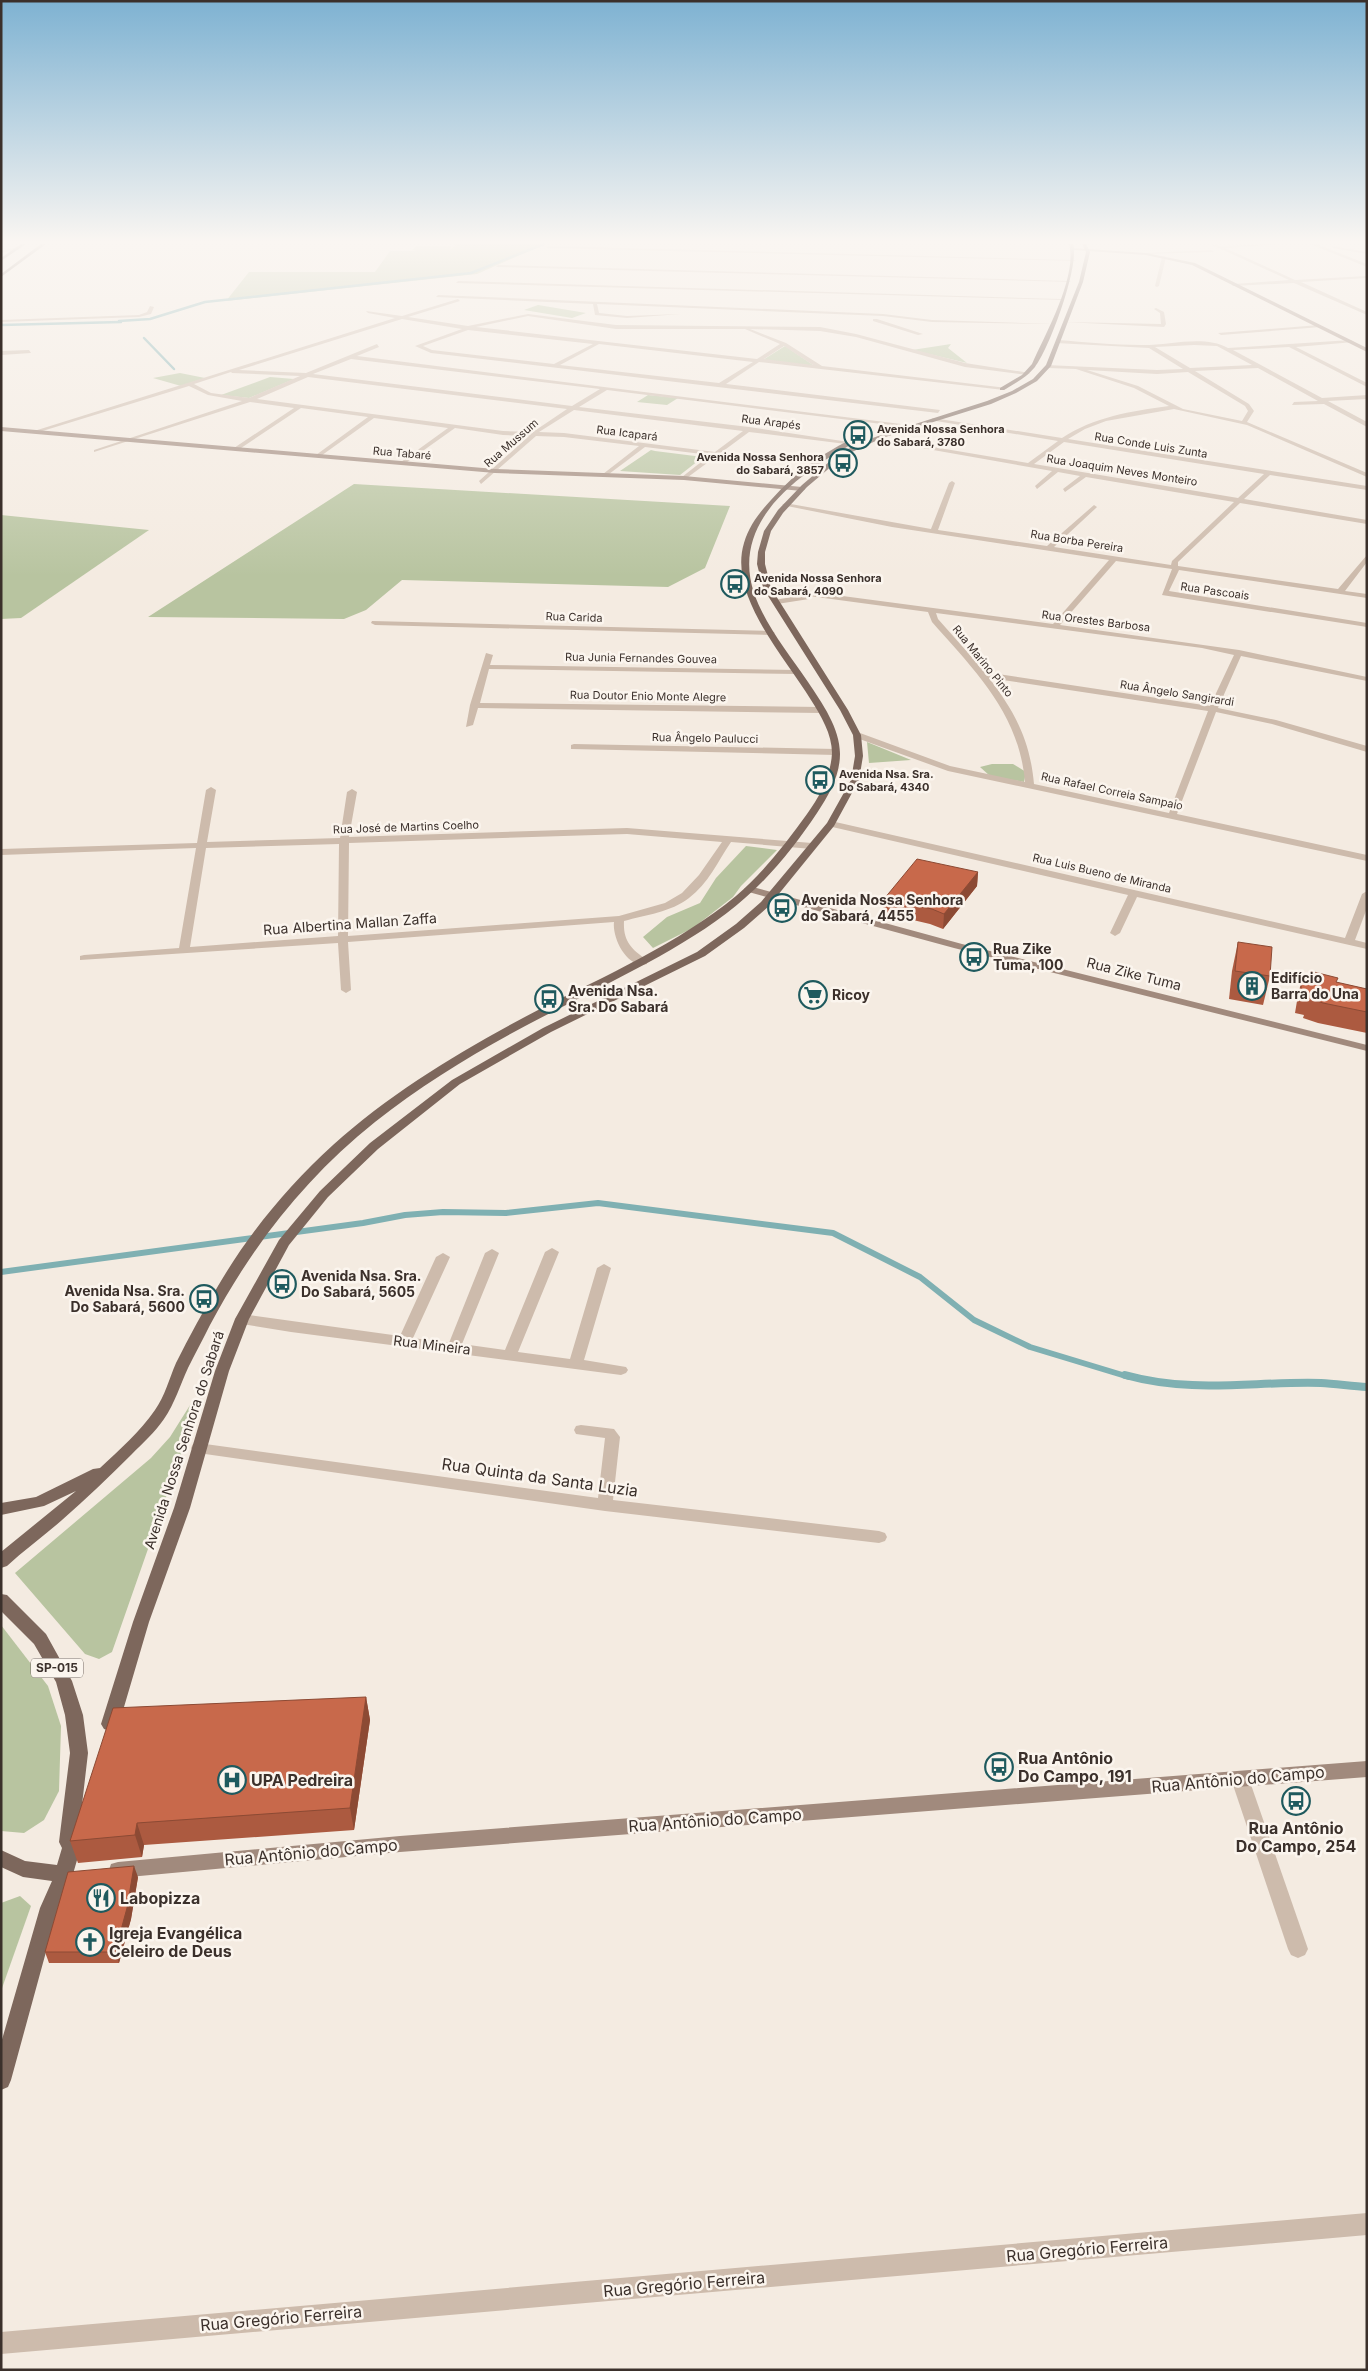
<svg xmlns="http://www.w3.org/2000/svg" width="1368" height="2371" viewBox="0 0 1368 2371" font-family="Inter,sans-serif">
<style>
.green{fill:#b8c4a0}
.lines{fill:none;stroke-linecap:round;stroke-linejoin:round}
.stream-far2{stroke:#7fb0b2;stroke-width:2.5}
.stream-far1{stroke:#7fb0b2;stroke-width:6}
.stream{stroke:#7fb0b2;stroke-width:8}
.street{fill:#cdbbac;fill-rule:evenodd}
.secondary{fill:#a18a7d;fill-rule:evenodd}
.primary{fill:#7d675c;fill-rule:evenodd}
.wall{fill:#ac5a40}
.shaded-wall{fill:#8c4a34}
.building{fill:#c8694b;stroke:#8c4a34}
.labels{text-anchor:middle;stroke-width:5;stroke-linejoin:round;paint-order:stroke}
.far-street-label{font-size:11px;fill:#3b302b;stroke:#fbf5ee}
.far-poi-label{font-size:11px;font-weight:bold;fill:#3b302b;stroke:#fbf5ee;text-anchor:start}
.shield{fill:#fbf5ee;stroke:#756b66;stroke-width:1}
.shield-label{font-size:12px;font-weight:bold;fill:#3b302b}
.poi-label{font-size:14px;font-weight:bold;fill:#3b302b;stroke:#fbf5ee;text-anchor:start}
.street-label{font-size:14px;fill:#3b302b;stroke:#fbf5ee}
.near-street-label{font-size:16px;fill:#3b302b;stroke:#fbf5ee}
.near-poi-label{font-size:16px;font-weight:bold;fill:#3b302b;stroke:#fbf5ee;text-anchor:start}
</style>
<rect width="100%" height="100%" fill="#f4ebe1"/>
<g class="green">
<polygon points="456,244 545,244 477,274 226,301 249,272 375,272 390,251 417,251 412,250 416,246 452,246 449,251"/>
<polygon points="538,305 586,313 572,318 524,310"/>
<polygon points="951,344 948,348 967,363 912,350"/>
<polygon points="785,346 816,367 761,361"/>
<polygon points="180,373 205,378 181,386 153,378"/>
<polygon points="270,377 294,379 249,398 221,395"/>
<polygon points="648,395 678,398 667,405 637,402"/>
<polygon points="651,450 655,451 703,457 680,475 620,471"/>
<polygon points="354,484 730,506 705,568 668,587 402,580 366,610 344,619 148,617"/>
<polygon points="1,515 149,530 21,618 1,619"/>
<polygon points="867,742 911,760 869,763"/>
<polygon points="992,764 1013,764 1026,772 1024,782 990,776 980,767"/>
<polygon points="746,846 777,850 741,886 733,897 693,928 653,948 643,937 667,917 700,903 716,878"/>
<polygon points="192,1402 199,1403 112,1652 99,1659 85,1654 15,1573 151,1458 170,1437"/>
<polygon points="1,1625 48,1686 61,1726 59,1791 44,1820 24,1833 1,1831"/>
<polygon points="20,1896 31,1906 1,1991 1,1903"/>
</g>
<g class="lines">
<g class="stream-far2">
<polyline points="119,321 150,319 205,302 471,273 544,244"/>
<polyline points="1,325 121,322"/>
<polyline points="144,338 174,369"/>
</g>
<polyline class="stream-far1" points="1,1272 363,1223 405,1215 443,1212 506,1213 598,1203 833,1233 920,1277 974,1320 1030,1347 1129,1377"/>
<path class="stream" d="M1125 1375C1194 1394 1252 1381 1321 1383 1336 1384 1352 1386 1367 1387"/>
<g class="street">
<polygon points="1210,244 1220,246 1281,244 1225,248 1295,280 1367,276 1367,278 1301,282 1367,312 1367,315 1294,283 1232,286 1234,284 1289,280"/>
<polygon points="1310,244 1316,244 1367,264 1367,267"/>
<polygon points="548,246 1074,260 1076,261 546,248"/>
<polygon points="1331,246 1367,252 1367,254 1333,248"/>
<polygon points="18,247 20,249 1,253 1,251"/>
<polygon points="1212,250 1214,252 1144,254 1146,253"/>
<polygon points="1164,256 1166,257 1159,286 1157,287 1155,286 1162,257"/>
<polygon points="498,265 1069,281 1071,282 496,267"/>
<polygon points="458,281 1061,299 1063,300 456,283"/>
<polygon points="438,295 883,314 932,320 1053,324 932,322 883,316 597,304 599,313 627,316 681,314 627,318 595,315 593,304 436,297"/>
<path d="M458 299 460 301 408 317 468 326 528 314 616 325 820 327 856 334 965 363 1030 373 1027 375 965 367 856 337 820 331 750 329 786 343 822 366 1007 388 1004 390 759 362 726 384 940 410 938 413 431 353 415 346 462 329 402 319 239 370 306 373 377 344 379 347 357 356 901 424 898 426 607 390 579 407 749 427 849 442 846 444 749 432 684 480 682 477 710 455 645 447 605 477 603 474 639 446 564 437 536 436 481 484 479 481 529 436 503 435 455 428 403 465 401 462 448 428 374 418 318 458 316 455 368 417 301 408 238 450H234V448L294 408 250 402 94 452V450L242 401 208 395 189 386 36 433 31 432 395 318 368 313 366 311 402 316ZM528 316 616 329H745L780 344 757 359 476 327ZM468 330 593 344 554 364 432 350 423 346ZM599 344 753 362 719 383 560 365ZM784 346 813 365 764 359ZM351 359 600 389 572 406 313 374ZM231 372 232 373 300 376 249 398 211 393 194 384ZM308 377 567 409 533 432 503 431 257 399ZM574 410 743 431 715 452 564 433 539 432Z"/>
<polygon points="150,306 154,307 151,314 139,317 1,322 1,320 139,315 147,312"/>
<polygon points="1156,308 1164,312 1166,324 1164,327 1065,322 1161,324 1160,313 1154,309"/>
<polygon points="873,319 877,319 923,334 918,335 873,321"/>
<polygon points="1319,325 1321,327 1221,335 1218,333"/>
<path d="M1058 340C1085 342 1113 345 1140 345 1168 346 1203 334 1228 348L1351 340 1354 342 1296 347 1367 383V387L1289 347 1233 350 1322 398 1367 395V399L1328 401 1367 422V427L1324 404 1292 405 1294 402 1318 401 1258 368 1195 371 1249 404 1254 411 1247 422 1367 473V477L1247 425 1174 409 1106 421 1085 429 1068 439 1367 486V490L1270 475 1244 499 1367 520V524L1240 503 1178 562V566L1338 589 1367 555V562L1345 591 1367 594V598L1179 570 1169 591 1367 623V627L1162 595 1172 569 1116 561 1060 625 1239 650 1367 677V681L1241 656 1218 708 1276 720 1367 746V752L1272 724 1216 712 1177 814 1367 855V861L948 771 854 737V733H860L950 766 1025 782C1019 713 975 671 932 622L928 612 809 596V599L777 604 773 602 774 600 804 595 763 588 767 586 1053 624 1109 560 892 527 782 505 785 503 931 529 949 483 952 481 955 483 938 530 1047 546 1094 505 1097 507 1096 508 1054 547 1171 565 1172 561 1234 502 1086 477 1065 492 1063 489 1080 476 1058 472 1037 489 1035 486 1052 471 871 439 874 437 1028 463 1058 441 930 420 933 418 1062 438C1094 417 1131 411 1169 406L1134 388 1076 369 1048 368 1046 365 1157 370 1183 369 1149 348 1056 343ZM1194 345 1217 346 1252 365 1190 368 1155 347ZM1087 370 1157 374 1188 372 1245 406 1248 411 1242 421 1183 409 1138 386ZM1064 442 1264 474 1238 498 1034 464ZM936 613 1202 648 1234 655 1210 706 985 672 938 619ZM989 678 1208 711 1169 813 1034 784C1030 740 1015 712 989 678Z"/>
<polygon points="29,350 31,353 1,355 1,351"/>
<polygon points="372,621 771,631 775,633 771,635 375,625 371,623"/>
<polygon points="486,653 493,655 490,665 797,670 801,672 797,674 489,669 480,703 821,707 825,710 821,713 478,708 473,725 466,727 470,705"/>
<polygon points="574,744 836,749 840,752 836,755 571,749 571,745"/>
<path d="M211 787 216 790 207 842 340 838 347 792 352 789 357 792 349 837 627 828 812 843 817 846 812 849 731 842C718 861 708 884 689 898 671 912 646 915 624 921 623 941 631 949 647 960V964C627 969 612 938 614 922L348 942 351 990 346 993 341 990 338 943 80 960V956L84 955 179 948 196 848 1 855V849L197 843 206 790ZM627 834 722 842 699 875 682 893 665 903 619 916 348 936 349 843ZM339 844 338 936 190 947 206 848Z"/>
<polygon points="831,821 1345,938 1362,894 1367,891 1367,908 1355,940 1367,943 1367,949 1137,897 1120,933 1115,936 1110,933 1128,895 828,826 828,822"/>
<polygon points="552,1248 559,1252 518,1352 570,1359 597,1268 604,1264 611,1268 584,1360 626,1367 628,1370 626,1373 621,1375 291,1332 242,1324 237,1322 235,1319 237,1316 242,1314 400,1336 436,1257 443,1253 450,1257 413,1338 449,1343 485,1253 492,1249 499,1253 462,1344 505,1350 545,1252"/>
<polygon points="581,1425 614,1429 620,1437 613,1500 879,1531 885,1533 887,1537 885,1541 879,1543 605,1511 198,1453 193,1452 191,1448 193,1444 198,1443 598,1498 605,1438 576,1434 574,1430 576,1426"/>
<polygon points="1240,1771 1246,1774 1249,1779 1308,1949 1305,1955 1298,1958 1291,1955 1288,1949 1231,1779 1234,1774"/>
<polygon points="1367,2213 1367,2235 1,2354 1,2332"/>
</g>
<g class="secondary">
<polygon points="1072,248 1146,253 1195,263 1367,348 1367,352 1192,265 1146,255 1074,250"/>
<polygon points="1,427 495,469 684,476 802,487 805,489 802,491 684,480 495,473 1,431"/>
<polygon points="749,886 962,944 1367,1045 1367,1051 954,948 745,891 744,889"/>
<polygon points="1367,1761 1367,1777 400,1852 118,1878 111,1876 109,1870 111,1864 118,1862 400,1836"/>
</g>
<g class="primary">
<polygon points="21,244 26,244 1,261 1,258"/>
<polygon points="41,244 46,244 1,277 1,274"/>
<path d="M1069 244H1073C1080 266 1049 349 1035 367 1026 378 1015 383 1004 390H1000V388L1022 375 1032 364C1045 335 1078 276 1069 244Z"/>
<polygon points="1082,244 1086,244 1090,252 1083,282 1051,366 1037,381 1016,393 991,404 882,438 852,452 833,465 807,487 783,513 771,531 765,552 765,564 771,588 848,710 861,735 863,756 859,780 834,826 769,906 744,928 705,956 551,1032 460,1084 378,1149 328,1197 289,1245 249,1319 229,1371 190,1508 149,1622 119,1724 116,1729 110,1731 104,1729 101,1724 133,1622 174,1508 215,1371 235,1319 279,1240 320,1191 370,1143 452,1080 543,1028 697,952 736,924 761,902 827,823 851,780 855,756 853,735 840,710 763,588 757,564 758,552 764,531 778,510 802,485 829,462 848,449 878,436 987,401 1012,391 1033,379 1046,365 1079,282 1086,252"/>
<path d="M865 433 870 434C813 465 728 514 754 593 765 625 789 654 808 682 822 703 840 728 840 754 840 775 829 795 817 813 797 843 773 874 745 898 697 941 624 975 566 1005 500 1038 434 1075 375 1122 305 1178 252 1246 210 1325 203 1339 195 1354 188 1368 180 1385 175 1403 164 1419 155 1432 143 1443 132 1454 109 1477 86 1499 62 1520 44 1536 24 1550 7 1566L1 1568V1552L76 1491 44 1506 1 1515V1503L36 1497 93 1469 100 1468C119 1450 140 1432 155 1410 165 1396 169 1379 176 1363 189 1337 203 1311 218 1286 249 1233 288 1186 333 1145 394 1090 467 1047 540 1009 605 976 679 943 736 896 763 873 786 843 807 814 820 796 831 775 832 753 832 734 821 716 811 700 785 657 728 596 744 543 749 526 759 513 771 500 796 471 829 448 865 433Z"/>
<polygon points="1,1594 7,1595 46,1634 72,1681 83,1715 88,1753 80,1822 83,1823 86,1829 73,1874 58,1908 11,2080 8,2087 1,2090 1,2043 40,1908 52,1881 23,1877 1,1867 1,1850 25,1861 57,1865 62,1848 59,1842 70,1753 65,1715 56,1682 34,1644 1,1611"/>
</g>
</g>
<g class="wall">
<polygon points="978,872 977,886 943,929 930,924 883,913 884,899"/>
<polygon points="1238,942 1270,976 1263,1005 1229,999 1232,971"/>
<polygon points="1303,975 1367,989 1367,1033 1318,1023 1303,1018 1304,1015 1295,1013 1298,995"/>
<polygon points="366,1697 370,1720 354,1830 144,1845 142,1857 78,1863 70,1841"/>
<polygon points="138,1877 131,1919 119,1963 49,1963 45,1952"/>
</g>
<g class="shaded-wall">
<polygon points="978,872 977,886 943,929 944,914"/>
<polygon points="366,1697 370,1720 354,1830 350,1808"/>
<polygon points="137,1823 144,1845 142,1857 135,1835"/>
<polygon points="134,1866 138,1877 131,1919 119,1963 115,1952"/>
</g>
<g class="building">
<polygon points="917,859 978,872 944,914 932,909 884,899"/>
<polygon points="1238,942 1272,947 1270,976 1235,971"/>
<polygon points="1310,971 1338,978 1336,982 1367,989 1367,1012 1323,1003 1308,998 1309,995 1300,994 1303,975 1309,977"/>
<polygon points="366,1697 350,1808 137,1823 135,1835 70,1841 113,1708"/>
<polygon points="134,1866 127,1908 115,1952 45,1952 68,1872"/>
</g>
<linearGradient id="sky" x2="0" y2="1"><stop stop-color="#7eb2d2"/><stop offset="0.42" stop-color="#faf6f2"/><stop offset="1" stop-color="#faf6f2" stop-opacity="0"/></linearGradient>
<rect width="1368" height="576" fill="url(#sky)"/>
<defs>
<symbol id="bus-ring" viewBox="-11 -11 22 22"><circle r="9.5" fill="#fbf5ee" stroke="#1f5a5e" stroke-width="1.5"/><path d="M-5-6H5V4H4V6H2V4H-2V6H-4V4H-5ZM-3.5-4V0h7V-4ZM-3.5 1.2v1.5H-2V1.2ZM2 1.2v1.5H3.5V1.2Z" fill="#1f5a5e"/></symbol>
<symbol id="building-ring" viewBox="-11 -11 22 22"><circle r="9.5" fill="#fbf5ee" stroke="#1f5a5e" stroke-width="1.5"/><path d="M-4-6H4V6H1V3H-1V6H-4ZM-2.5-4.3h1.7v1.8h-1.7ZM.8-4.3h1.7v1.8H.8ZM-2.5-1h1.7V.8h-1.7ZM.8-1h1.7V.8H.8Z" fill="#1f5a5e"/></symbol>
<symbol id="supermarket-ring" viewBox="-11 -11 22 22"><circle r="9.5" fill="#fbf5ee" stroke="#1f5a5e" stroke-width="1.5"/><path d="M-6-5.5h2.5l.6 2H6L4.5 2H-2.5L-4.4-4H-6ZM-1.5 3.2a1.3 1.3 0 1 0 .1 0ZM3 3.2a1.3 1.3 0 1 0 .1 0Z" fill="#1f5a5e"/></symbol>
<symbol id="hospital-ring" viewBox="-11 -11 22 22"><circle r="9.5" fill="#fbf5ee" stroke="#1f5a5e" stroke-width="1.5"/><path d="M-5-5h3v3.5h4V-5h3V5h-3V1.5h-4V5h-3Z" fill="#1f5a5e"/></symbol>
<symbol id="restaurant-ring" viewBox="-11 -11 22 22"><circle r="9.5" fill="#fbf5ee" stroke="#1f5a5e" stroke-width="1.5"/><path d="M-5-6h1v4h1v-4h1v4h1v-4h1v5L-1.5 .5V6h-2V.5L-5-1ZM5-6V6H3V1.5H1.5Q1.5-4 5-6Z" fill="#1f5a5e"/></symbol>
<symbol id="church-ring" viewBox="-11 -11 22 22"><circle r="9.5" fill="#fbf5ee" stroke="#1f5a5e" stroke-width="1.5"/><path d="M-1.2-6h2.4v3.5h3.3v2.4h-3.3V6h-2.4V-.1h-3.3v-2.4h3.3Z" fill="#1f5a5e"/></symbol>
</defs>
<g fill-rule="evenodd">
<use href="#bus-ring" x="842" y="419" width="32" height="32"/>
<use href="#bus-ring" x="827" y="447" width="32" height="32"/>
<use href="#bus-ring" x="719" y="568" width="32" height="32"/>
<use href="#bus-ring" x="804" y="764" width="32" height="32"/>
<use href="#bus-ring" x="766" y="892" width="32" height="32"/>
<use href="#bus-ring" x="958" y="941" width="32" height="32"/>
<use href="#building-ring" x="1236" y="970" width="32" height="32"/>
<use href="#supermarket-ring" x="797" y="979" width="32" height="32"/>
<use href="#bus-ring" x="533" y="983" width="32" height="32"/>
<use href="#bus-ring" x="266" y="1268" width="32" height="32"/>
<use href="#bus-ring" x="188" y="1283" width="32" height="32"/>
<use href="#bus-ring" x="983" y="1751" width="32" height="32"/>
<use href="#hospital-ring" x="216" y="1764" width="32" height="32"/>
<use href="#bus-ring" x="1280" y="1785" width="32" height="32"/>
<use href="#restaurant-ring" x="85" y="1882" width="32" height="32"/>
<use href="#church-ring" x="74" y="1926" width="32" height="32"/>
</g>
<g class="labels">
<g class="far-street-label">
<text transform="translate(771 422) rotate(7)" y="4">Rua Arapés</text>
<text transform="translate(627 433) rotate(7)" y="4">Rua Icapará</text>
<text transform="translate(511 443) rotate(-41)" y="4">Rua Mussum</text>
<text transform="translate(1151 445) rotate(9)" y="4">Rua Conde Luis Zunta</text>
<text transform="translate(402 453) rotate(5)" y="4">Rua Tabaré</text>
<text transform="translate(1122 470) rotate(9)" y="4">Rua Joaquim Neves Monteiro</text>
<text transform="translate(1077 541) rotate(9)" y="4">Rua Borba Pereira</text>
<text transform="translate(1215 591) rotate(8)" y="4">Rua Pascoais</text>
<text transform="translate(574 617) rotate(2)" y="4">Rua Carida</text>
<text transform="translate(1096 621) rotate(7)" y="4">Rua Orestes Barbosa</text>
<text transform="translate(641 658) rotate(1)" y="4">Rua Junia Fernandes Gouvea</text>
<text transform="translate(983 661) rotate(51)" y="4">Rua Marino Pinto</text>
<text transform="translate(1177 693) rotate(9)" y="4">Rua Ângelo Sangirardi</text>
<text transform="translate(648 696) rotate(1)" y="4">Rua Doutor Enio Monte Alegre</text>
<text transform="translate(705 738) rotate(1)" y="4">Rua Ângelo Paulucci</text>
<text transform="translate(1112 791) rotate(12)" y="4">Rua Rafael Correia Sampaio</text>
<text transform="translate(406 827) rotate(-2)" y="4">Rua José de Martins Coelho</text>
<text transform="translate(1102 873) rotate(13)" y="4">Rua Luis Bueno de Miranda</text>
</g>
<g class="far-poi-label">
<text x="877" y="433">Avenida Nossa Senhora<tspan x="877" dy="13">do Sabará, 3780</tspan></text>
<text x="824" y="461" text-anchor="end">Avenida Nossa Senhora<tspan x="824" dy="13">do Sabará, 3857</tspan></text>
<text x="754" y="582">Avenida Nossa Senhora<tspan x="754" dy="13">do Sabará, 4090</tspan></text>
<text x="839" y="778">Avenida Nsa. Sra.<tspan x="839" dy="13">Do Sabará, 4340</tspan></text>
</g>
<rect class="shield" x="31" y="1658.5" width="52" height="19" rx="4"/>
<g class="shield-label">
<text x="57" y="1672">SP-015</text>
</g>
<g class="poi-label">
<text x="801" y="905">Avenida Nossa Senhora<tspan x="801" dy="16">do Sabará, 4455</tspan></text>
<text x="993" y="954">Rua Zike<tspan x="993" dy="16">Tuma, 100</tspan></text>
<text x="1271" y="983">Edifício<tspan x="1271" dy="16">Barra do Una</tspan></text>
<text x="568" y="996">Avenida Nsa.<tspan x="568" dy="16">Sra. Do Sabará</tspan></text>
<text x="832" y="1000">Ricoy</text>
<text x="301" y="1281">Avenida Nsa. Sra.<tspan x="301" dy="16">Do Sabará, 5605</tspan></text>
<text x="185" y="1296" text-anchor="end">Avenida Nsa. Sra.<tspan x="185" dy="16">Do Sabará, 5600</tspan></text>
</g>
<g class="street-label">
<text transform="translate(350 924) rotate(-4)" y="5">Rua Albertina Mallan Zaffa</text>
<text transform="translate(1134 974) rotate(14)" y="5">Rua Zike Tuma</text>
<text transform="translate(432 1345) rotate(7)" y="5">Rua Mineira</text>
<text transform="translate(184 1440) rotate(-72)" y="5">Avenida Nossa Senhora do Sabará</text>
</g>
<g class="near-street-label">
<text transform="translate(540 1477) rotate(8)" y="6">Rua Quinta da Santa Luzia</text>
<text transform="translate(1238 1779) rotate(-5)" y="6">Rua Antônio do Campo</text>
<text transform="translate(715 1820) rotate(-4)" y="6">Rua Antônio do Campo</text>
<text transform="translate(311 1852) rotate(-5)" y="6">Rua Antônio do Campo</text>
<text transform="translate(1087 2249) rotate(-5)" y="6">Rua Gregório Ferreira</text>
<text transform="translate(684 2284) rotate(-5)" y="6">Rua Gregório Ferreira</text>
<text transform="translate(281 2318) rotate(-5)" y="6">Rua Gregório Ferreira</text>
</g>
<g class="near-poi-label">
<text x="1018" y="1764">Rua Antônio<tspan x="1018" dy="18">Do Campo, 191</tspan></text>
<text x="251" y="1786">UPA Pedreira</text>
<text x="1296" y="1834" text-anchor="middle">Rua Antônio<tspan x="1296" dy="18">Do Campo, 254</tspan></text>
<text x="120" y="1904">Labopizza</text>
<text x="109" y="1939">Igreja Evangélica<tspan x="109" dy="18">Celeiro de Deus</tspan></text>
</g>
</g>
<rect width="1368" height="2371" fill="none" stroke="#3b302b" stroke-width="5"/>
</svg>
